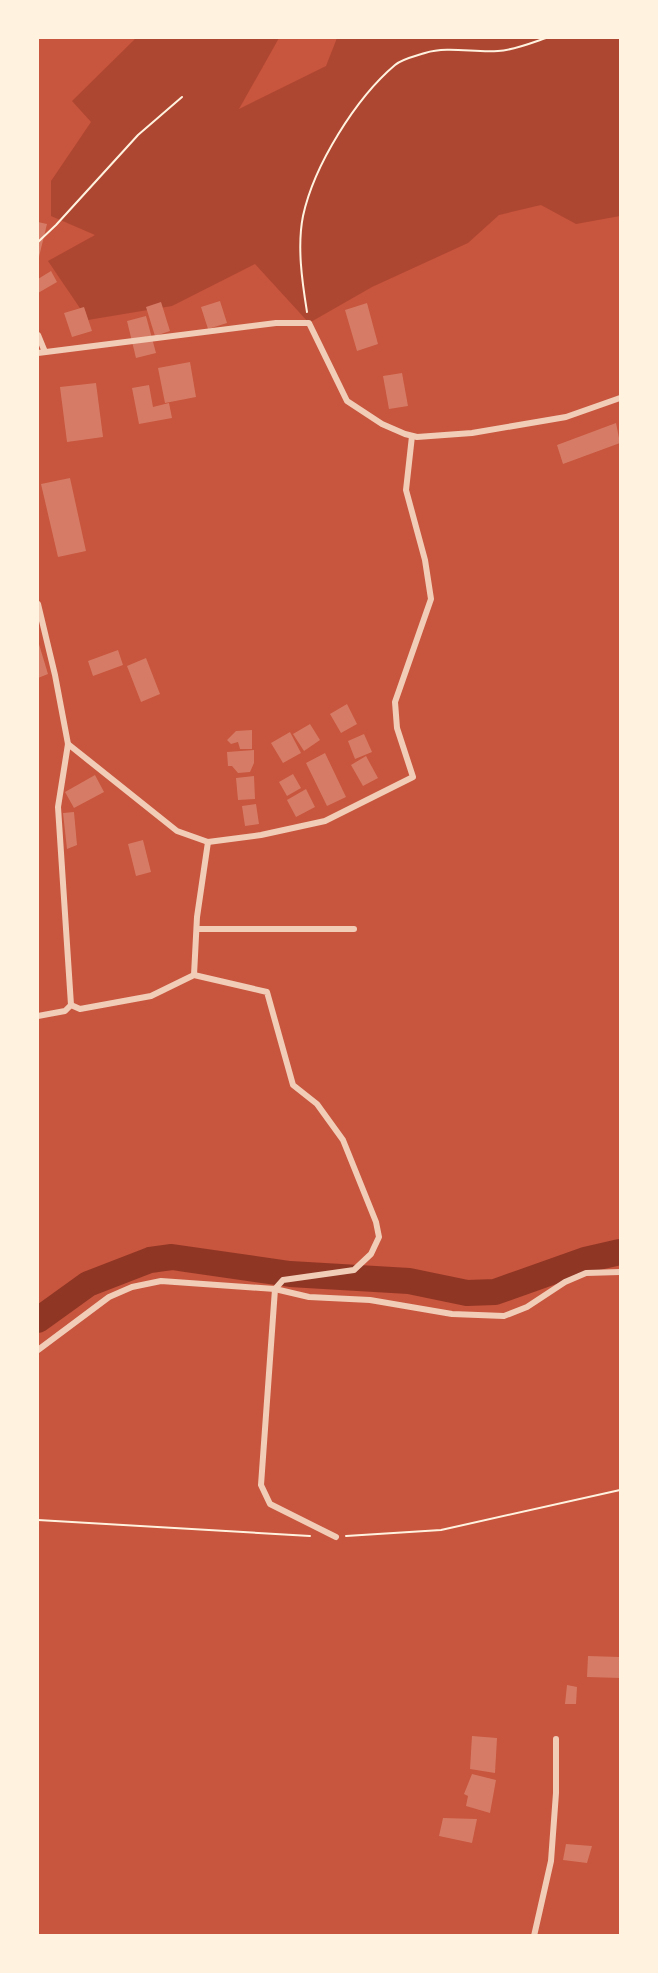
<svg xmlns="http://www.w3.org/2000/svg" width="658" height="1973" viewBox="0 0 658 1973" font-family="'Noto Sans',sans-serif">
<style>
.green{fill:#ae4732}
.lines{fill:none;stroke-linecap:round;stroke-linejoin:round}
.river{stroke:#8f3625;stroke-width:26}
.building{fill:#d67c66}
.path{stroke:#fff3e0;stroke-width:2}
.minor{stroke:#f1ccb7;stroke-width:6}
</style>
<rect width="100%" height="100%" fill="#c8553d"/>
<polygon class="green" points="136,38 279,38 239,109 326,66 337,38 620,38 620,216 576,224 541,205 499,215 468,243 372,287 309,323 255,264 172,306 88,320 48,261 95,235 51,216 51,181 91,122 72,101"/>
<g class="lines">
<polyline class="river" points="38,1320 88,1284 150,1260 172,1257 290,1274 409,1281 467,1293 495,1292 585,1260 620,1252"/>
</g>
<g class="building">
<polygon points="38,222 47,224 38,261"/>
<polygon points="51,271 57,282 38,293 38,279"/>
<polygon points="220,301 227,323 208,329 201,307"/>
<polygon points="161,302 170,331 155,336 146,307"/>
<polygon points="367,303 378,344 357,351 345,310"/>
<polygon points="84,307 92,331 72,337 64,313"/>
<polygon points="146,316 156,353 136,358 127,321"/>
<polygon points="190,362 196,397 165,403 158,368"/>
<polygon points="402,373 408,406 389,409 383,376"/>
<polygon points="96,383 103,437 67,442 60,387"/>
<polygon points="149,385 153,407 169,403 172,418 139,424 132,388"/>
<polygon points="616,423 620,443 563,464 557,445"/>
<polygon points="70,478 86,551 58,557 41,484"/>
<polygon points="38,641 48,674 38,678"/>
<polygon points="118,650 123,665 93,676 88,661"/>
<polygon points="146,658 160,694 141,702 127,666"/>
<polygon points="347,704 357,724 341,733 330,714"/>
<polygon points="310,724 320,740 304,751 293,734"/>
<polygon points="252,730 252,749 240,749 238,742 231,744 227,740 236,731"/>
<polygon points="290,732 301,753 283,763 271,743"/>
<polygon points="364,734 372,752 355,759 348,741"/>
<polygon points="254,750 254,763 250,772 238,773 232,766 228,766 227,752"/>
<polygon points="325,753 346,797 327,806 306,763"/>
<polygon points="366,756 378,778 363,786 351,765"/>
<polygon points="293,774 301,788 287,796 279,782"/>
<polygon points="95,775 104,792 74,808 65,792"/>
<polygon points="254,776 255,799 238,800 236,778"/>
<polygon points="306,789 315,807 296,817 287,800"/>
<polygon points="256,804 259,824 245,826 242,806"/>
<polygon points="74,812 77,845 67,849 63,813"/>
<polygon points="143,840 151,872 136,876 128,844"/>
<polygon points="588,1656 620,1657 620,1678 587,1677"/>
<polygon points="567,1685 577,1687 576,1704 565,1704"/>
<polygon points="472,1736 497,1738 495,1773 470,1769"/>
<polygon points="472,1774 496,1780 490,1813 466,1806 468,1796 464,1794"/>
<polygon points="443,1818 477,1819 472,1843 439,1836"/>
<polygon points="566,1844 592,1846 587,1863 563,1860"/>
</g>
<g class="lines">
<g class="path">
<polyline points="38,242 56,225 138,135 182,97"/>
<path d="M307 312C302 281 297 246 303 216 314 165 356 98 395 65 402 59 416 56 425 53 448 46 475 53 498 51 515 50 531 43 546 38"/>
<polyline points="38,1520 310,1536"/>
<polyline points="346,1536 441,1530 620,1490"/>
</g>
<g class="minor">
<polyline points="38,335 45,352"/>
<polyline points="38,353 276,323 309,323 347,401 382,424 405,434 417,437 472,433 566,417 620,398"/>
<polyline points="38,604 55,675 68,744 58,807 71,1005"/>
<polyline points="68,744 177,831 208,842 261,835 325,821 413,777 397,728 395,702 431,599 425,560 406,490 412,436"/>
<polyline points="197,929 354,929"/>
<polyline points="194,975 197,917 208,842"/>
<polyline points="71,1005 80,1009 151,996 194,975 267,992 293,1085 317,1104 343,1140 376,1222 379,1237 371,1254 354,1270 283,1280 275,1289 261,1485 270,1504 336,1537"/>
<polyline points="38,1016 65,1011 71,1005"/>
<polyline points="38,1350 109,1297 132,1287 161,1281 275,1289 309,1297 370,1300 452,1314 504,1316 527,1307 565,1282 586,1273 620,1272"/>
<polyline points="534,1936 551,1861 556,1793 556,1739"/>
</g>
</g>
<rect width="658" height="1973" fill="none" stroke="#fff3e0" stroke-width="78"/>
</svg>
